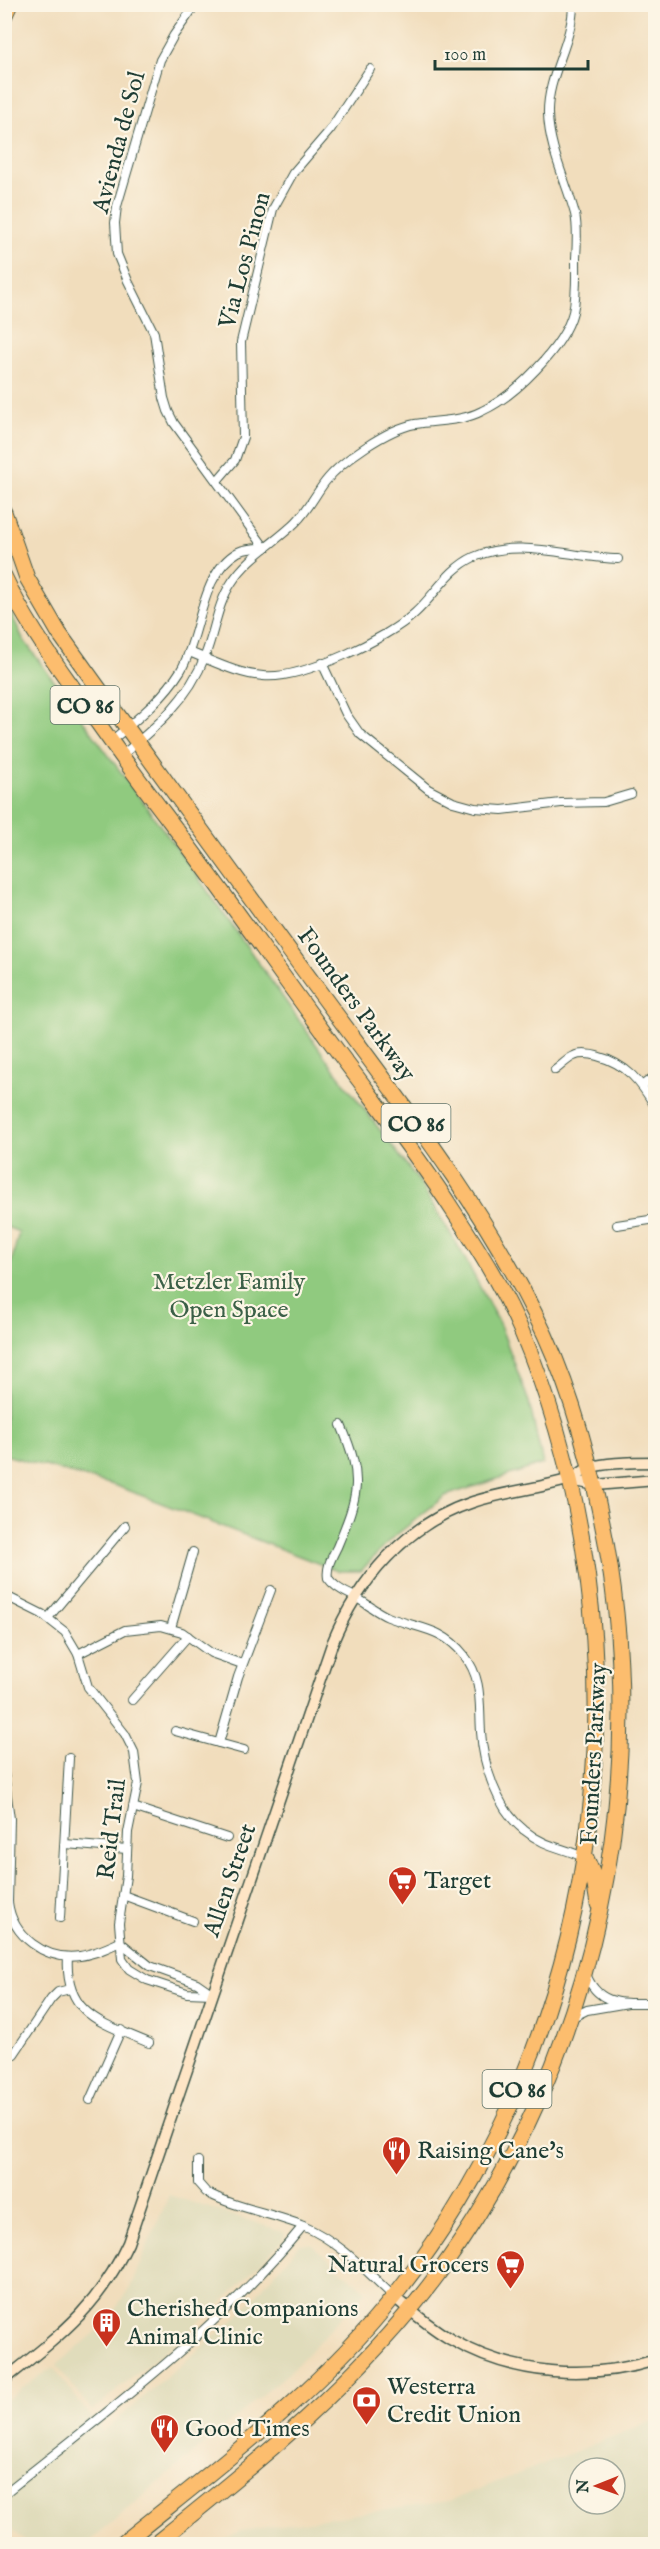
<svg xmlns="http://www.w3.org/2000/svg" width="660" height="2549" viewBox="0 0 660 2549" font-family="'IM FELL English',serif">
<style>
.built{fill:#e0dcbb;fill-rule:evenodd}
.green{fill:#90ca7f;stroke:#58845a;stroke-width:1.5}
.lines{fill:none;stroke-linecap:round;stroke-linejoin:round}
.street-casing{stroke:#3e5548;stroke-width:10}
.secondary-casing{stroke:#3e5548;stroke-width:13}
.highway-casing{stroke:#3e5548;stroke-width:17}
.street{stroke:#fff;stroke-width:8}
.secondary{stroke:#fee5c5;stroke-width:10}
.highway{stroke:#fcbd6e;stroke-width:15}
.labels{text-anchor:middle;stroke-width:4.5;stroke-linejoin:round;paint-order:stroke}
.shield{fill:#fcf5e5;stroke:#617469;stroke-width:1.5}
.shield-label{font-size:22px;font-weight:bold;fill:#1f3d34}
.street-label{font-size:24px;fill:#1f3d34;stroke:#fcf5e5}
.park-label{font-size:24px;fill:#3b6047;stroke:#fcf5e5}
.poi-label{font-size:24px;fill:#1f3d34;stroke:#fcf5e5;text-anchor:start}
</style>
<rect width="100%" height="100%" fill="#fcf5e5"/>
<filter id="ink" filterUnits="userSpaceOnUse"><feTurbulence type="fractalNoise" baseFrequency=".0167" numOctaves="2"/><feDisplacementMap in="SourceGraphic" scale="12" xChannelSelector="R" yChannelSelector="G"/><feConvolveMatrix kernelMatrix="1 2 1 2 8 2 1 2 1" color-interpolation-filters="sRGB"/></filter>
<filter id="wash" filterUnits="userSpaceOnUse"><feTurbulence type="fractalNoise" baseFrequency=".008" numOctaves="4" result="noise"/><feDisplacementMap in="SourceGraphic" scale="24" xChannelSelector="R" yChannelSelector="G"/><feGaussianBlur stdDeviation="1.35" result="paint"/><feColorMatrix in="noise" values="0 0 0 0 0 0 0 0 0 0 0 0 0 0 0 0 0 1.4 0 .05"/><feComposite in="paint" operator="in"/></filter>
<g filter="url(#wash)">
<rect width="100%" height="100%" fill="#f1ddbc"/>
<g class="built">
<polygon points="169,2195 285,2232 284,2239 218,2307 92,2411 56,2365 100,2329 128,2292"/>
<polygon points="300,2244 311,2244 366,2291 291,2371 86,2544 29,2544 5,2524 4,2401 53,2367 103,2432 238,2316"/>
<path d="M655 2420V2544H220L239 2531 449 2501ZM579 2468H615V2504H579Z"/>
</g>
<polygon class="green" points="4,597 23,639 190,866 330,1064 418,1180 461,1251 500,1325 529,1402 543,1464 445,1496 390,1540 361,1571 338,1571 117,1486 5,1455 5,1288 19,1232 4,1226"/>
</g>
<g filter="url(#ink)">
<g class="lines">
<defs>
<g id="street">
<polyline points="196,4 174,35 160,60 117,206 115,223 117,254 128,281 154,333 164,398 168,411 174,423 265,548"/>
<polyline points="217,481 235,460 243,437 241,342 273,209 293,173 330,130 370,69"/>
<path d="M189 652C213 661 237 674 263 676 301 680 387 639 415 613 435 595 448 569 474 557 518 537 572 558 618 559"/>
<polyline points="322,663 346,714 360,734 428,789 453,802 475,808 502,810 561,803 604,802 631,794"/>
<path d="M110 742C136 720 163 699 181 670 201 636 200 573 238 552 246 548 256 548 265 548"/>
<path d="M121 756C155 728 189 699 205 656 215 631 217 604 232 582 248 557 276 542 296 522 308 510 315 495 325 482 342 460 388 429 415 424 438 420 461 422 482 411 515 396 564 347 573 312 577 294 576 276 576 258 577 243 578 228 575 214 566 181 549 148 548 114 547 76 573 42 573 4"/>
<path d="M555 1070C561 1066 567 1059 574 1056 580 1053 591 1054 597 1056 627 1064 641 1082 656 1108"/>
<polyline points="643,1085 656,1075"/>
<polyline points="617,1225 656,1219"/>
<path d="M341 1425C364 1479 359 1494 337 1547 332 1557 326 1567 328 1578 334 1587 344 1592 353 1596 365 1602 376 1612 388 1617 418 1629 442 1627 464 1655 483 1679 479 1703 481 1732 483 1765 497 1809 524 1830 546 1848 563 1847 585 1858"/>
<polyline points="4,1595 42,1614 65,1632 78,1654 88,1687 125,1734 134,1752 138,1783 128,1832 126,1876 119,1923 122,1959 129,1969 147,1980 187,1993 213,1994"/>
<polyline points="48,1618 125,1526"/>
<polyline points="171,1628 193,1552"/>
<polyline points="78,1654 125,1630 161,1626 182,1632 211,1653 242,1664"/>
<polyline points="132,1700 188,1636"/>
<polyline points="175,1731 244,1750"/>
<polyline points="219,1743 238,1677 271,1590"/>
<path d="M4 1773 10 1819 8 1902C12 1936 45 1961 80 1956 94 1954 107 1948 120 1942"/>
<polyline points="133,1807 227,1838"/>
<polyline points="65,1844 127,1849"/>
<polyline points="123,1895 193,1921"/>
<polyline points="60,1918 69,1758"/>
<polyline points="120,1942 150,1966 197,1983 213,1994"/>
<path d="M68 1957C64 2016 104 2023 149 2043"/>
<path d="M585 1971C597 2007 623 2003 656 2003"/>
<polyline points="571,2018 587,2010 628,2003"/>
<polyline points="14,2054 51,1999 58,1992 70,1989"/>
<polyline points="90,2100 121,2030"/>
<path d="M198 2161V2183L206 2192C235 2208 272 2213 303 2226 339 2241 366 2271 394 2297"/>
<path d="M4 2494C109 2410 218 2330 303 2226"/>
<polyline points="4,2540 12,2544"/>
</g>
<g id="secondary">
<polyline points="571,1480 595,1485 656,1480"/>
<path d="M394 2297C412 2312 430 2327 450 2339 512 2375 587 2381 656 2360"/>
<path d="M4 2380C59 2336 98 2308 128 2243L332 1644C358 1580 406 1524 473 1502 504 1492 536 1489 567 1480 576 1478 583 1470 591 1467 609 1462 637 1462 656 1462"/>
</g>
<g id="highway">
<polyline points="4,17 10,4"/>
<path d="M4 512 27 578 59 633C148 758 239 882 330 1006 403 1105 480 1203 535 1314 567 1377 587 1447 601 1517 656 1778 596 2058 438 2274 359 2381 258 2462 155 2544"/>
<path d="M4 576C22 615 46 650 71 685 102 729 133 773 166 816 222 890 275 966 330 1041 371 1097 415 1151 452 1209 478 1248 503 1288 521 1330 654 1645 609 2025 395 2295 319 2392 217 2467 122 2544"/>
<polyline points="586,1858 593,1874 598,1904"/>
</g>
</defs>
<use href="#street" class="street-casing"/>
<use href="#secondary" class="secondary-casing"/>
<use href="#highway" class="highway-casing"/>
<use href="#street" class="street"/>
<use href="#secondary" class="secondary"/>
<use href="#highway" class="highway"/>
</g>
</g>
<defs>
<symbol id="supermarket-pin" viewBox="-11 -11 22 30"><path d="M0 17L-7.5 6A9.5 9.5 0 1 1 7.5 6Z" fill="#c8321e" stroke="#fcf5e5"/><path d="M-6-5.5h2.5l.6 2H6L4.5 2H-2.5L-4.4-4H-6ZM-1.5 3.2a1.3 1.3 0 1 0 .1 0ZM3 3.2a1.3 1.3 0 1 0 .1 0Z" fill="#fff"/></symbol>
<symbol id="restaurant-pin" viewBox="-11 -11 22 30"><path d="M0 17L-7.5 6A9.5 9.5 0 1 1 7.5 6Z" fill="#c8321e" stroke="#fcf5e5"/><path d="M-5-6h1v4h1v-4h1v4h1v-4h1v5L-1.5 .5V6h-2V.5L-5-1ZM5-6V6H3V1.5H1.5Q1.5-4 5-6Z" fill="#fff"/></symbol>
<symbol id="building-pin" viewBox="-11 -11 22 30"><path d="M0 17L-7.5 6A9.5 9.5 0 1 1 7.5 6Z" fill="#c8321e" stroke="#fcf5e5"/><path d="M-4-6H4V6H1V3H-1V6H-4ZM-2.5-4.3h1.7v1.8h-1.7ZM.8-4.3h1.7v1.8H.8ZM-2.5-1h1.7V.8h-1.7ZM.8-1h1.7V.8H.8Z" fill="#fff"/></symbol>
<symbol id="bank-pin" viewBox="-11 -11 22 30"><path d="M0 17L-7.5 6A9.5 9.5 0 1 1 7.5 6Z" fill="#c8321e" stroke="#fcf5e5"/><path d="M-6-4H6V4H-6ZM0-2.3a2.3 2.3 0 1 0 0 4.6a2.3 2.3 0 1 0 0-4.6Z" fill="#fff"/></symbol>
</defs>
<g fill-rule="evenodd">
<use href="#supermarket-pin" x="386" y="1864" width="33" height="45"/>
<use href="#restaurant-pin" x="380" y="2134" width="33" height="45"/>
<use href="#supermarket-pin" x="494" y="2248" width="33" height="45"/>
<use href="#building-pin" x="90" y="2306" width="33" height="45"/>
<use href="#bank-pin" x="350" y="2384" width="33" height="45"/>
<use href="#restaurant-pin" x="148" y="2412" width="33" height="45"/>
</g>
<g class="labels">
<g class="shield">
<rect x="50.5" y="686" width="69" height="38" rx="4.5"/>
<rect x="381.5" y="1104" width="69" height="38" rx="4.5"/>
<rect x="482.5" y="2070" width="69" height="38" rx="4.5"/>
</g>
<g class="shield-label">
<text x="85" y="713">CO 86</text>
<text x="416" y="1131">CO 86</text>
<text x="517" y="2097">CO 86</text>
</g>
<g class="street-label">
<text transform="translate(118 142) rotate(-75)" y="8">Avienda de Sol</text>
<text transform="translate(244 260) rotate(-75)" y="8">Via Los Pinon</text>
<text transform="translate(357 1004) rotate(54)" y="8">Founders Parkway</text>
<text transform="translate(593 1754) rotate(-87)" y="8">Founders Parkway</text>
<text transform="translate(111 1829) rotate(-83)" y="8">Reid Trail</text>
<text transform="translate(229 1880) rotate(-71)" y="8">Allen Street</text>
</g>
<g class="park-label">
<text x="229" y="1289">Metzler Family<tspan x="229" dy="28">Open Space</tspan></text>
</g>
<g class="poi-label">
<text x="424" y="1888">Target</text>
<text x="417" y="2158">Raising Cane's</text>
<text x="489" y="2272" text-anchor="end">Natural Grocers</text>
<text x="127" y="2316">Cherished Companions<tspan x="127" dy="28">Animal Clinic</tspan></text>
<text x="387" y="2394">Westerra<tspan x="387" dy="28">Credit Union</tspan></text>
<text x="185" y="2436">Good Times</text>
</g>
</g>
<rect width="660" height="2549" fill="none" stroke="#fcf5e5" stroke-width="24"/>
<g transform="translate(597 2486) rotate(269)"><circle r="28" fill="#fcf5e5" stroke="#a4ab9e" stroke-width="1.5"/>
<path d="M0-4.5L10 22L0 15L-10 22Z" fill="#c8321e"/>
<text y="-9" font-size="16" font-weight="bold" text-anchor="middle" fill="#1f3d34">N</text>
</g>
<path d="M435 60v9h153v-9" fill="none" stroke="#1f3d34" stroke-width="3"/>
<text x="444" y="60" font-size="18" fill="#1f3d34" stroke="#fcf5e5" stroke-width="4.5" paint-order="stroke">100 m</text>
</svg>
